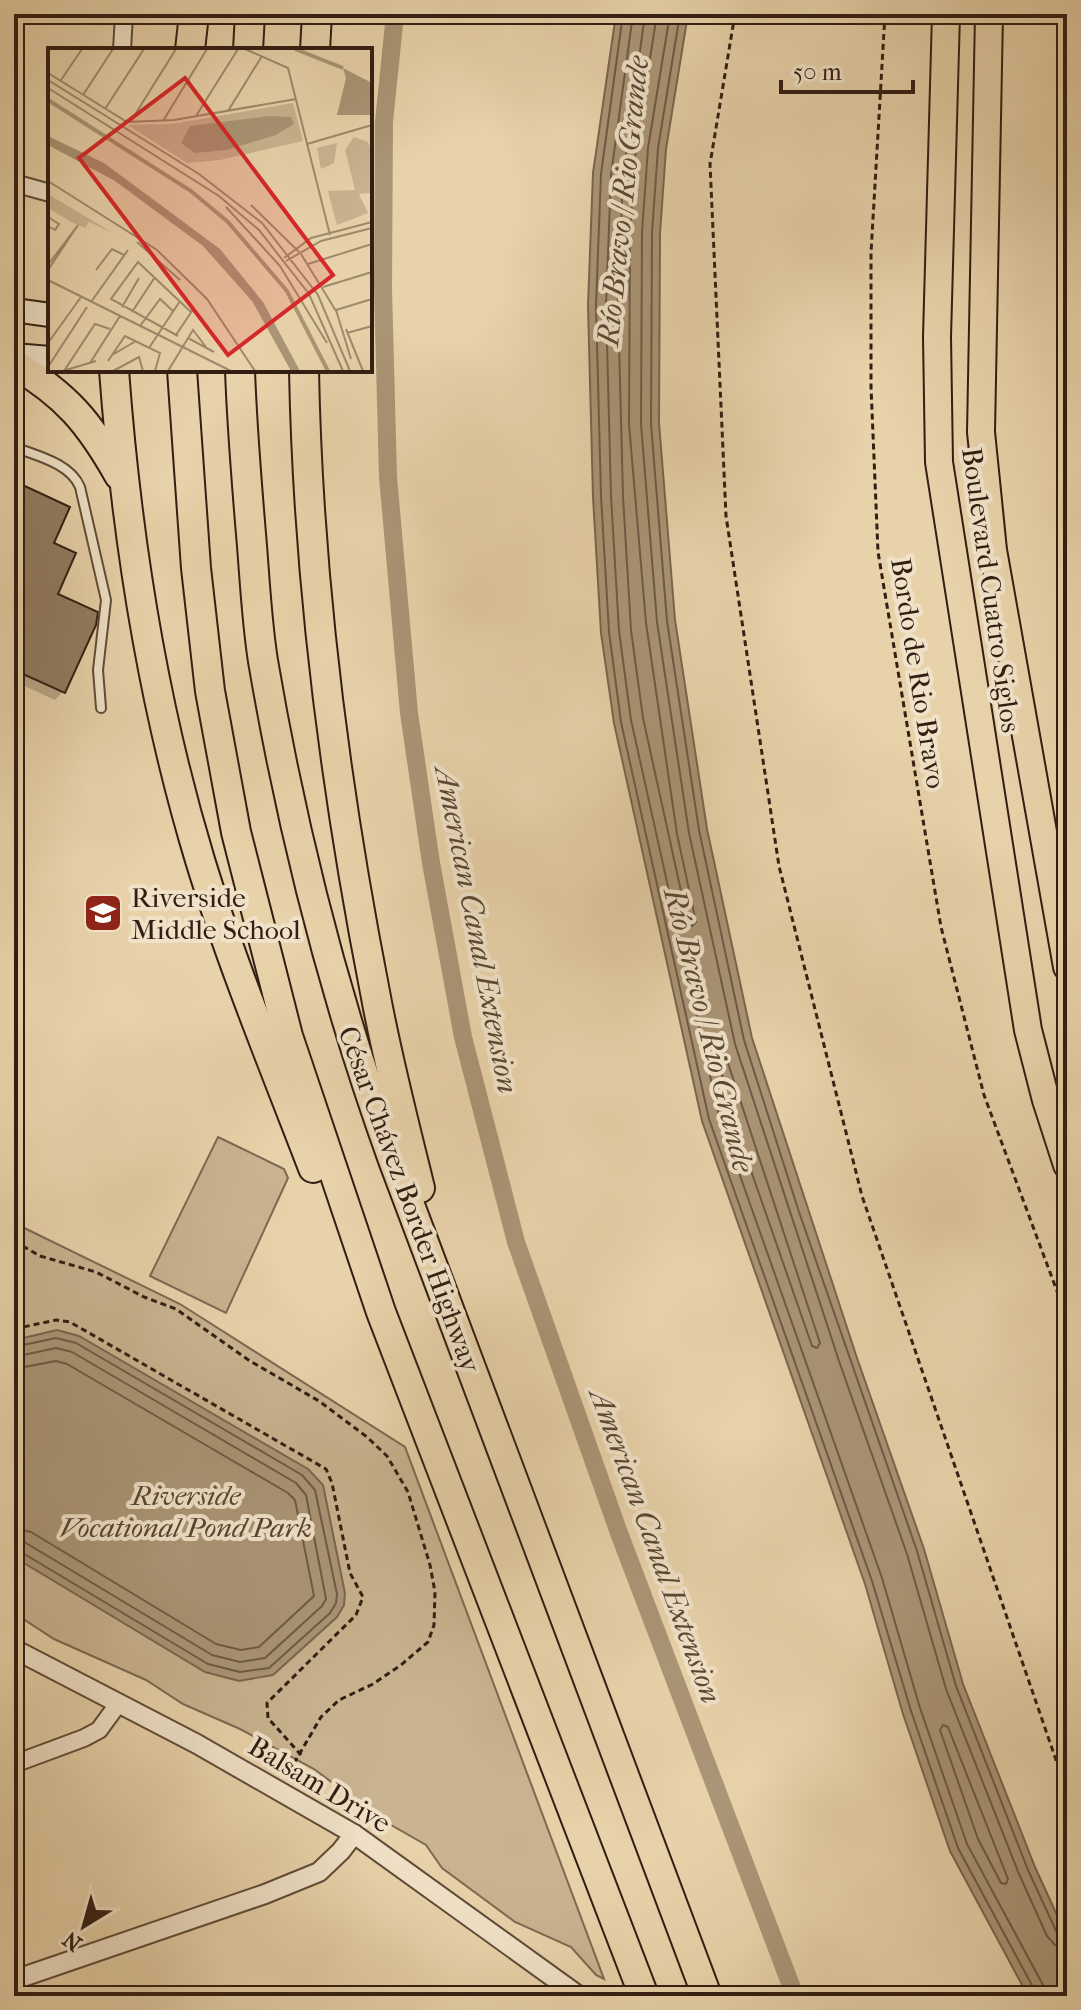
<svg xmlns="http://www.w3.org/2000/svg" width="1081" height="2010" viewBox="0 0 1081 2010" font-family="'IM FELL French Canon',serif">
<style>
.green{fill:#c9b390;stroke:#7e6851;stroke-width:2}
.water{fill:#aa9576;stroke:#7a654e;stroke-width:2}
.shadow{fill:#0003}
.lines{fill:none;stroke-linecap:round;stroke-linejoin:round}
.shore{stroke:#6e5a44;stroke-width:2}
.canal{stroke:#aa9576;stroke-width:18}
.building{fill:#917c61;stroke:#321e12;stroke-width:2}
.service-casing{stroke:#604b38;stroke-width:12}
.minor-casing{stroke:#604b38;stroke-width:20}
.tertiary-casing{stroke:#604b38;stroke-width:22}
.secondary-casing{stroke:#321e12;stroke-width:26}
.trunk-casing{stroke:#321e12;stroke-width:30}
.motorway-casing{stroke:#321e12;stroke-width:32}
.path{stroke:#321e12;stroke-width:3;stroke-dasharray:6 4;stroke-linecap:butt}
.service{stroke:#f0e2c8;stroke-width:8}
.minor{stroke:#f0e2c8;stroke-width:16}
.tertiary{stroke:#f0e2c8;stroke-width:18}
.secondary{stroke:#f0e2c8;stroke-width:22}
.trunk{stroke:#e8d2aa;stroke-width:26}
.motorway{stroke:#e8d2aa;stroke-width:28}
.labels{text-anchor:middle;stroke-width:8;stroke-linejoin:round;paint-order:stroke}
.street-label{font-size:28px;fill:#321e12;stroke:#f0e2c8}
.poi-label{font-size:28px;fill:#321e12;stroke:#f0e2c8;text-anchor:start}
.park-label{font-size:28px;font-style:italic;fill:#584332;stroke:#f0e2c8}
.water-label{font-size:30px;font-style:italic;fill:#5c4835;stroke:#f0e2c8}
.inset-river{fill:none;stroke:#aa9576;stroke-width:4}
.inset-road{fill:none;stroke:#9f8a6d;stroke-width:2}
.view{fill:#d62828;fill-opacity:0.15;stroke:#d62828;stroke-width:4}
.inset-edge{fill:none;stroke:#321e12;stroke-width:4}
</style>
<rect width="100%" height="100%" fill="#e8d2aa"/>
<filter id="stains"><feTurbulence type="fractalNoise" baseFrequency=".0025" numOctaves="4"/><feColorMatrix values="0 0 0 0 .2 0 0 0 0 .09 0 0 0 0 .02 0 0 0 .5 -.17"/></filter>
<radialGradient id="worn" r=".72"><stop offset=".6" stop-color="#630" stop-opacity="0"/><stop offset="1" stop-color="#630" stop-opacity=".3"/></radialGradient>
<g class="green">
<polygon points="218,1137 284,1169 288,1178 226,1313 150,1276"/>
<polygon points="14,1223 180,1304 405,1447 604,1979 596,1975 571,1947 515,1922 442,1868 426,1845 384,1821 314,1769 240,1729 183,1704 146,1680 54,1639 14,1613"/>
</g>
<g class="water">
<polygon points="616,14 688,14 666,149 660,233 659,423 675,620 707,829 752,1038 857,1358 924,1549 963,1684 1035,1867 1067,1937 1067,1996 1028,1996 950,1851 903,1714 865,1584 702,1121 614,723 601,633 593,497 588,305 593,173"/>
<polygon points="57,1330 79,1336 308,1469 323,1485 345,1593 344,1605 337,1617 273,1675 239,1681 205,1672 14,1557 14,1339 19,1339"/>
</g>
<polygon class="shadow" points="14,483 51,544 63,692 55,700 14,681"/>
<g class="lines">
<g class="shore">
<polyline points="623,14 601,174 596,305 601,496 609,632 621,722 709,1119 872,1581 911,1711 958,1848 1034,1989 1035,1996"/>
<polyline points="633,14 611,175 606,305 611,496 619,631 631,720 719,1116 882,1578 920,1708 967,1844 1043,1985 1045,1996"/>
<polyline points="645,14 623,176 618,305 623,496 631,630 643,718 688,923 692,926 696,922 677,834 646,623 629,424 630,232 636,147 657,14"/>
<polyline points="670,14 648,148 642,232 641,424 657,622 689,833 735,1044 840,1364 907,1554 946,1689 1019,1874 1047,1936 1055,1945 1067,1947"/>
<polyline points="680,14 658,148 652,233 651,424 667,621 699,830 744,1040 799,1212 917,1551 956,1686 1028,1870 1057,1933 1067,1937"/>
<polygon points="721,1054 726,1057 820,1343 817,1348 812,1346 731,1113 718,1058"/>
<polyline points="14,1347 56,1338 76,1343 302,1475 315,1490 337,1594 336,1603 330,1613 269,1668 240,1672 208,1664 21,1552 14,1550"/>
<polyline points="14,1357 56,1348 72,1352 296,1483 306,1495 326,1599 322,1606 265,1658 240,1662 212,1655 26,1543 14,1540"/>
<polyline points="14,1369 56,1361 67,1364 288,1493 295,1500 314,1596 259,1647 241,1650 216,1644 31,1532 14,1528"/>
<polygon points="943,1725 948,1727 1008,1879 1006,1884 1001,1883 978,1839 940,1730"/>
</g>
<polyline class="canal" points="395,14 384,122 383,288 388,477 409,713 431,863 463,1037 516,1242 619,1533 795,1996"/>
</g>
<polygon class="building" points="14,481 70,507 54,543 76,553 58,594 98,612 96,625 65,693 14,670"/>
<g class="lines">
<defs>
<path id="service" d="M14 447C37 456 70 463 80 487L106 600 98 670 101 708"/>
<g id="minor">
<polyline points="122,50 124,14"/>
<polyline points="14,183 50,193"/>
<polyline points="14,1764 84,1738 99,1730 118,1704"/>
</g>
<g id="tertiary">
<polyline points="14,1649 197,1744 354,1834 579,1996"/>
<polyline points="14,1980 265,1894 319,1872 341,1851 354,1834"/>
</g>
<g id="secondary">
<polyline points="14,310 50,315"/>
<polyline points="14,355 50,358"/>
</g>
<g id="trunk">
<polyline points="946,14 937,337 939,462 1028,1030 1046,1100 1067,1165"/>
<polyline points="989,14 981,432 993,550 1067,967"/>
</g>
<g id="motorway">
<polyline points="190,50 194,14"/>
<polyline points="248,50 250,14"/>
<polyline points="315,50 317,14"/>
<path d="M14 364C66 395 89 422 119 475"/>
<path d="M114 370C126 532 153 705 200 860 232 965 274 1066 313 1168"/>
<polyline points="182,370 196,568 210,691 236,832 288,1036 381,1312 644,1996"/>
<path d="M240 370C242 429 247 487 252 546 255 584 257 623 263 661 292 831 334 997 393 1160L707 1996"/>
<path d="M304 370C308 579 335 788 375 992 387 1058 404 1123 420 1188"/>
</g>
</defs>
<use href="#service" class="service-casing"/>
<use href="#minor" class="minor-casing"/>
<use href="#tertiary" class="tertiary-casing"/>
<use href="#secondary" class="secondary-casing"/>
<use href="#trunk" class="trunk-casing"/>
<use href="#motorway" class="motorway-casing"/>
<g class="path">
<polyline points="735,14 710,164 726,516 779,866 862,1196 1067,1792"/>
<polyline points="885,14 871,253 871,387 878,552 941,927 984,1095 1067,1318"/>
<polyline points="14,1241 40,1256 96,1272 144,1297 176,1309 250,1361 319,1401 367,1437 387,1456 408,1492 430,1565 435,1592 434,1625 428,1642 401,1665 373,1684 339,1700 321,1717 286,1777"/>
<polyline points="14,1329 56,1320 70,1322 326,1469 332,1483 350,1573 363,1597 356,1615 267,1703 268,1718 301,1755"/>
</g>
<use href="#service" class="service"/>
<use href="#minor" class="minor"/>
<use href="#tertiary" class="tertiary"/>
<use href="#secondary" class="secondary"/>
<use href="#trunk" class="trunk"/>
<use href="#motorway" class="motorway"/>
</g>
<defs>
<symbol id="school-square" viewBox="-11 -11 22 22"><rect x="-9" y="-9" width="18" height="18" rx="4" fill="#8f2418" stroke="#f0e2c8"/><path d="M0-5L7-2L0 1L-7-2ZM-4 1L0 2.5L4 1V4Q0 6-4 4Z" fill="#fff"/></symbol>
</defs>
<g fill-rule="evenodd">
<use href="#school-square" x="81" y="891" width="44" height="44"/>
</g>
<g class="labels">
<g class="street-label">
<text transform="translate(992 590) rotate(82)" y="10">Boulevard Cuatro Siglos</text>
<text transform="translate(919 673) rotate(81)" y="10">Bordo de Rio Bravo</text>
<text transform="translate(410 1199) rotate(70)" y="10">César Chávez Border Highway</text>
<text transform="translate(320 1784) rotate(31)" y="10">Balsam Drive</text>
</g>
<g class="poi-label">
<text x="131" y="907">Riverside<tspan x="131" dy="32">Middle School</tspan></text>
</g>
<g class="park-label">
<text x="186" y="1505">Riverside<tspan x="186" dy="32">Vocational Pond Park</tspan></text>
</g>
<g class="water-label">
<text transform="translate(623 201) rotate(-84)" y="10">Río Bravo / Rio Grande</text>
<text transform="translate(477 930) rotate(79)" y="10">American Canal Extension</text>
<text transform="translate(709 1030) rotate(76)" y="10">Río Bravo / Rio Grande</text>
<text transform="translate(656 1546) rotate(70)" y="10">American Canal Extension</text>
</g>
</g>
<g transform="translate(48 48)">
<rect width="324" height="324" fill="#e8d2aa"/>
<path d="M245 55 255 93 172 112 139 115 80 77 124 76ZM306 89 320 94 324 106V145L311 146 320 165 289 177 280 143 307 142 297 102ZM289 95 286 115 273 121 269 100ZM0 146 65 185 41 174 37 180 23 174 0 160Z" fill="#c9b390"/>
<path d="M295 20 324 35V67H289L298 30ZM221 68 243 69 246 76 228 87 179 102 147 105 133 95 142 78ZM0 88 56 115 172 201 215 254 252 323H243L204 253 155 198 67 133 0 97Z" fill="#aa9576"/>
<path class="inset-river" d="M247 1 295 20M0 52 143 143 180 174 239 243 280 323"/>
<path class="inset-road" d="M197 1 240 20 282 187M0 25 79 74 126 72 248 51M0 32 151 126 214 175 270 247 302 323M13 32 34 1M0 40 171 148 211 182 261 246 295 323M35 47 65 1M57 61 96 1M180 63 214 8M148 68 190 1M83 73 128 1M115 73 159 1M259 96 324 77M0 133 109 202 159 251 207 323M203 157 251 204M178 159 232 218 279 295M0 169 11 176 7 182 0 178M89 194 132 232M253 206 288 263M236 210 263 190 324 174M238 213 273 193 324 180M260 216 324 196M0 217 30 177M0 222 30 177M48 222 64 201 76 207M0 232 183 323M275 239 324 224M43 254 80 202M74 259 91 230M288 262 324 251M288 262 303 311M84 264 107 229M92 278 112 251 125 263M298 281 315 323M299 285 324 278M128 287 146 260M130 288 63 251 90 214 143 264M140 290 166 304M0 295 33 249M101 300 132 253M64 307 88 293M60 313 77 288 112 305 107 323M42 315 72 268M0 319 39 259M18 322 48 313M16 323 47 276 62 281M65 323 91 309 95 323M120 323 145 282 158 299"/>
<path class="view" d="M137 30 285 227 180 307 31 110Z"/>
<rect width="324" height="324" class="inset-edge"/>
</g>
<rect width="1081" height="2010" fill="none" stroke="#e8d2aa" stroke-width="48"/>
<rect x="16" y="16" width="1049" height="1978" fill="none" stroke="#321e12" stroke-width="4"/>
<rect x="24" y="24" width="1033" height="1962" fill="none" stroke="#321e12" stroke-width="2"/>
<g transform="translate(84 1926) rotate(217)" stroke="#f0e2c8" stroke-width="6" paint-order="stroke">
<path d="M0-6L14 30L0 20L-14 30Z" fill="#321e12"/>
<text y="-12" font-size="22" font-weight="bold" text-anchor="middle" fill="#321e12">N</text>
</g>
<path d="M781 80v12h132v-12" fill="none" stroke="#321e12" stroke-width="4"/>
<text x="793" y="80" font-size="24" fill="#321e12" stroke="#f0e2c8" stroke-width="6" paint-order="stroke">50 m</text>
<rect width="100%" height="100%" filter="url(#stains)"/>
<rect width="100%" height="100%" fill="url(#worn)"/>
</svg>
